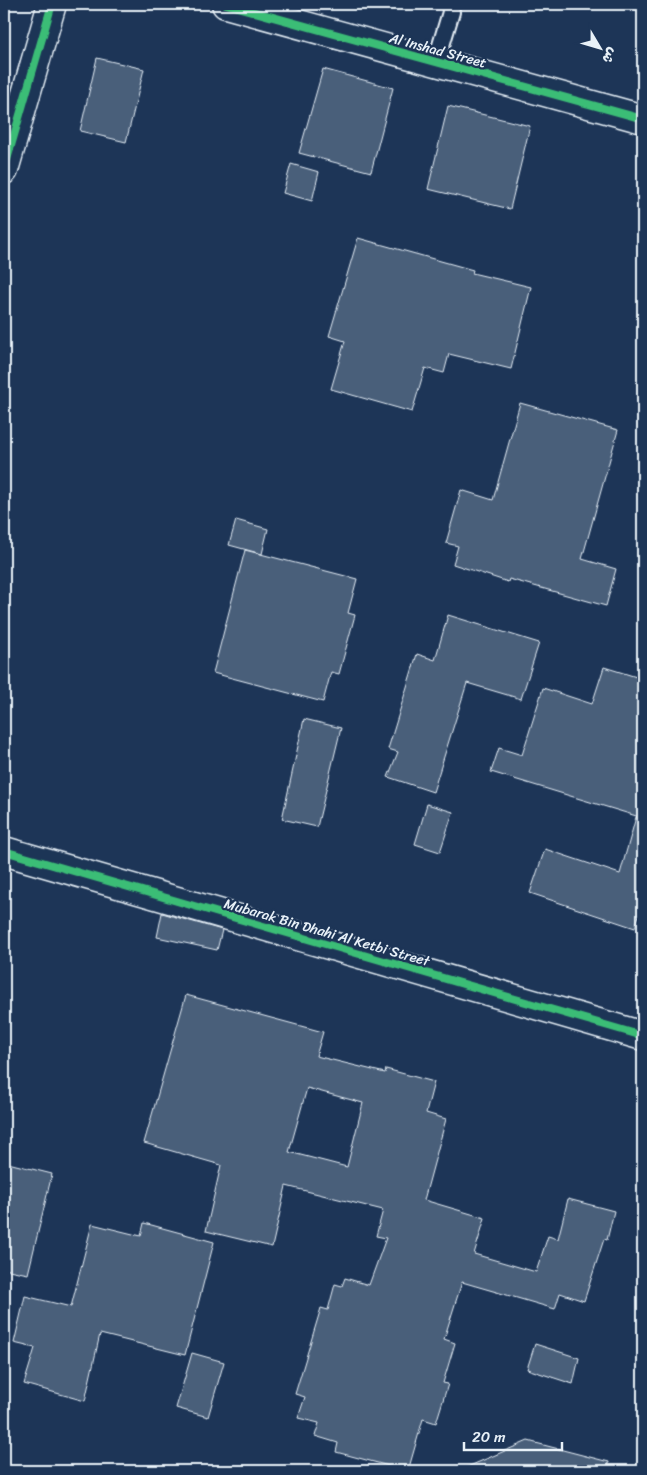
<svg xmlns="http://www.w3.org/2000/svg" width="647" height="1475" viewBox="0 0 647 1475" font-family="Sriracha,'Playpen Sans Arabic',sans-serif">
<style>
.building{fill:#495e7a;stroke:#e8f1f8;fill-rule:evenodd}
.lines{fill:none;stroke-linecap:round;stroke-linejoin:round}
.service-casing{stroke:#e8f1f8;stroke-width:20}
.minor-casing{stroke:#e8f1f8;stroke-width:31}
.service{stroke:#1d3557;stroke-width:16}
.minor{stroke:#1d3557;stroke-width:28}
.cycleway-casing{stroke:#1d3557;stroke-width:11}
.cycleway{stroke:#3abd76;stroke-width:8}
.labels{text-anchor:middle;stroke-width:4.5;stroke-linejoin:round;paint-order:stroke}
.street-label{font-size:14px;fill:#e8f1f8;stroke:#1d3557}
</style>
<rect width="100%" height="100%" fill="#1d3557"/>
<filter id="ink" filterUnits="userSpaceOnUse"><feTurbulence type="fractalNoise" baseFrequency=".02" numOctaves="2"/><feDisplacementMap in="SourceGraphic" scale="10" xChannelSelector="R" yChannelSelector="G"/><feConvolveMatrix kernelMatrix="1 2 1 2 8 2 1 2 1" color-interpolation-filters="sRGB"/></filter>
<g filter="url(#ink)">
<g class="building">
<polygon points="97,58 144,69 126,142 80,131"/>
<polygon points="323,69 393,88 371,172 299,153"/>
<polygon points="448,106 530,126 510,209 428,189"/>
<polygon points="291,164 319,172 312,201 283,193"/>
<polygon points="358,238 473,270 472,273 531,287 511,369 449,354 444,373 425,368 412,412 331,389 345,341 329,336"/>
<polygon points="520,403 618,430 582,559 616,569 606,606 509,579 508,582 453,564 458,546 446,543 461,490 493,500"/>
<polygon points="236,520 268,529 262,554 229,545"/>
<polygon points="245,550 357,579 348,613 355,615 339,674 331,672 323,702 213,673"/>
<polygon points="448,615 539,643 521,699 467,683 433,792 388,777 398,752 388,749 417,654 435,660"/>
<polygon points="604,667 643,679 643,818 491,772 499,748 522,755 543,688 592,704"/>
<polygon points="304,719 341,728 317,827 282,819"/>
<polygon points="427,804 453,812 440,852 415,844"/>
<polygon points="636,817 643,818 643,901 635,928 530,893 545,849 620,874"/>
<polygon points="162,913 222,930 217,950 157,937"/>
<path d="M186 995 323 1032 316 1056 385 1073 386 1069 434 1082 426 1113 446 1119 424 1200 485 1218 474 1254 536 1272 548 1236 558 1239 568 1199 614 1211 607 1240 604 1239 584 1301 560 1293 555 1309 462 1282 444 1339 455 1343 443 1383 448 1384 436 1423 423 1419 408 1471 336 1452 338 1443 315 1436 319 1423 298 1418 305 1397 295 1394 321 1308 328 1310 335 1284 342 1286 345 1278 369 1285 386 1238 376 1236 383 1210 286 1186 272 1247 206 1231 221 1165 144 1143ZM307 1088 363 1103 347 1167 289 1152Z"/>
<polygon points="4,1162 52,1174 28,1274 4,1269"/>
<polygon points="144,1223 214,1242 185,1355 100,1334 85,1401 24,1384 35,1348 14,1343 25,1296 71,1307 92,1224 141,1236"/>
<polygon points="535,1344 579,1358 573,1384 527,1369"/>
<polygon points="192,1353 224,1362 208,1417 176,1408"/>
<polygon points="528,1441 609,1462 608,1471 458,1471"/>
</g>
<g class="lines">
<defs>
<polyline id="service" points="436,62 451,12 450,4"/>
<g id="minor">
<polyline points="226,4 643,119"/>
<polyline points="4,170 52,4"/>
<polyline points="4,851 643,1036"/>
</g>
</defs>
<use href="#service" class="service-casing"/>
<use href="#minor" class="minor-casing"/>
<use href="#service" class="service"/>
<use href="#minor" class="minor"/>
<defs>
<g id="cycleway">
<polyline points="226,4 643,119"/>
<polyline points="4,170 52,4"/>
<polyline points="4,851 643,1036"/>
</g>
</defs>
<use href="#cycleway" class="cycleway-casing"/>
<use href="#cycleway" class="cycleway"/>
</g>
</g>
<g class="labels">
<g class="street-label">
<text transform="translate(438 50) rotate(15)" y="5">Al Inshad Street</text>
<text transform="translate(327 932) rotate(16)" y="5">Mubarak Bin Dhahi Al Ketbi Street</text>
</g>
</g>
<rect width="647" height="1475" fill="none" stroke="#1d3557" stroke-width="20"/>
<rect x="10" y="10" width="627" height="1455" fill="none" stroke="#e8f1f8" stroke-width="2" filter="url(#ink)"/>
<g transform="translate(600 48) rotate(128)" stroke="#1d3557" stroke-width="4" paint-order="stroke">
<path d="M0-4L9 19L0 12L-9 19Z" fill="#e8f1f8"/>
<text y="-8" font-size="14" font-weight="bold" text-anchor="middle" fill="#e8f1f8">ش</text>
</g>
<path d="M464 1442v8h98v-8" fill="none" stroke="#e8f1f8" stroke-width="2.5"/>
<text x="472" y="1442" font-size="15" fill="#e8f1f8" stroke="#1d3557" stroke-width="4" paint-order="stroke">20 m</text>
</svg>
